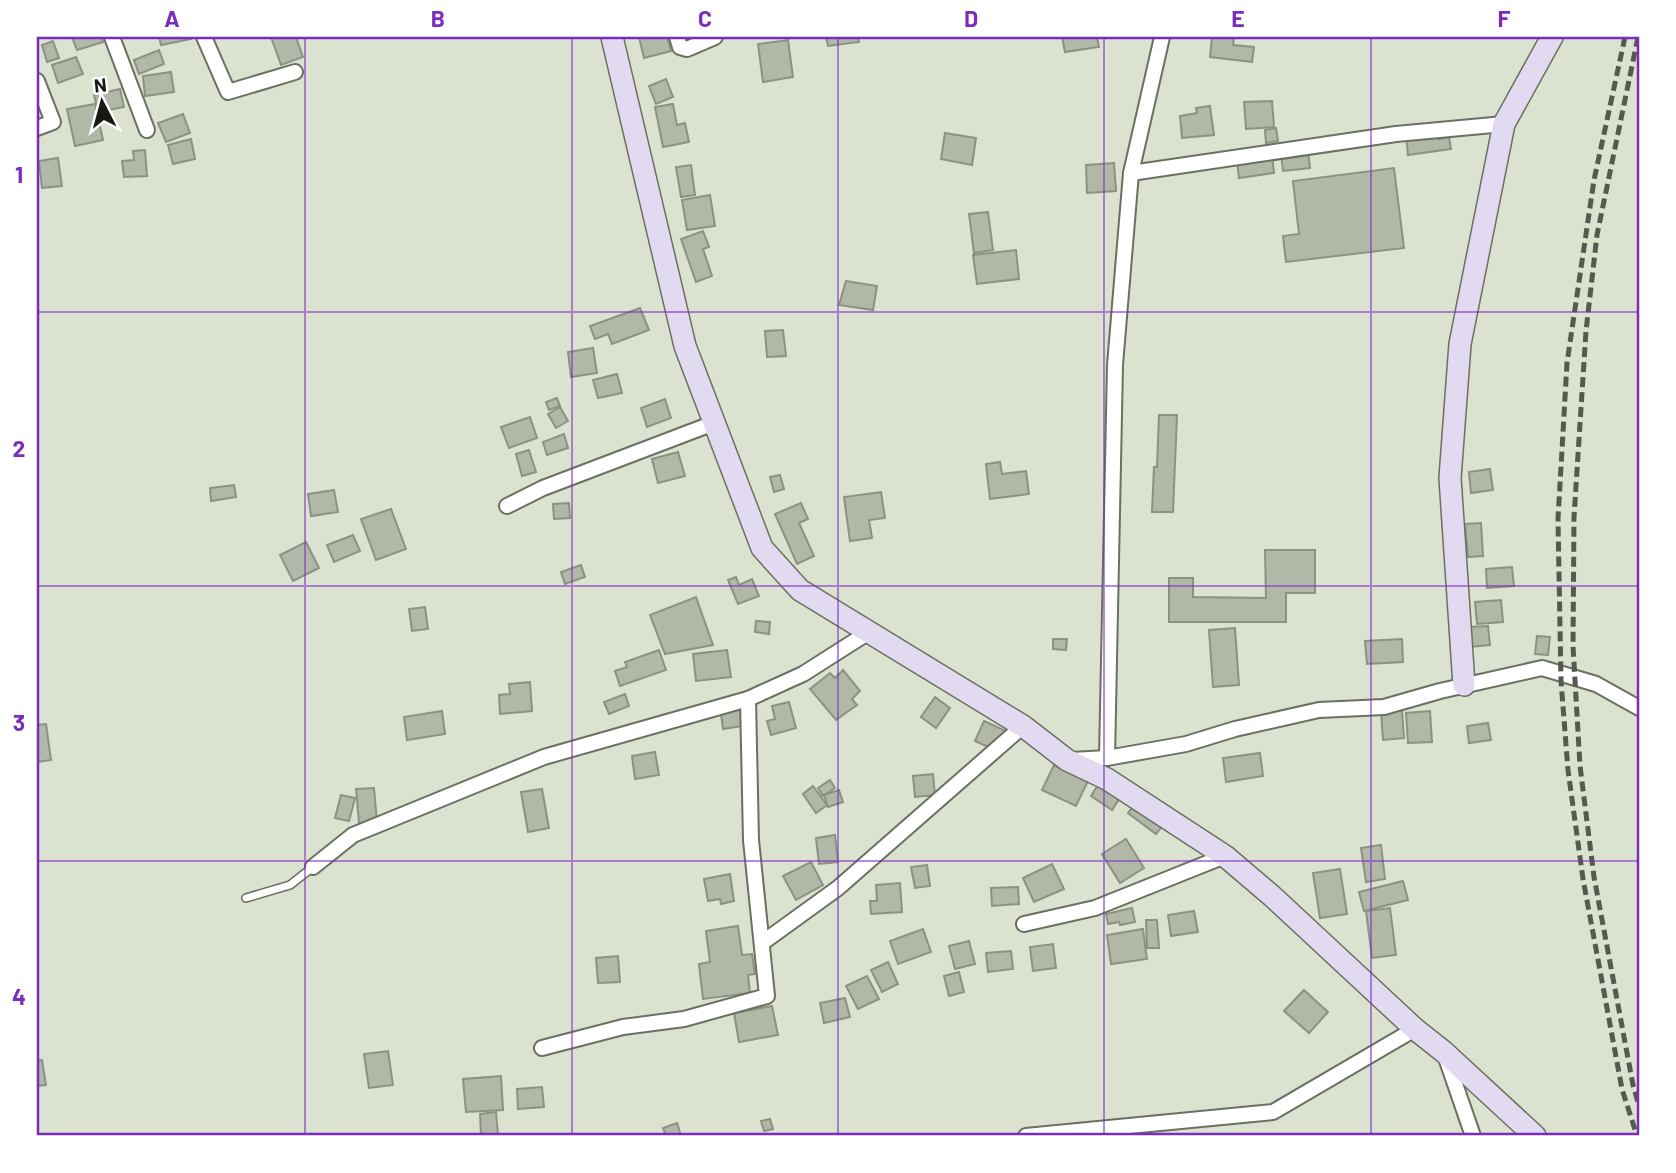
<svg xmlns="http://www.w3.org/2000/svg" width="1676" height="1173" viewBox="0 0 1676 1173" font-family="Barlow,sans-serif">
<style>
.building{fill:#b2b8a7;stroke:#8c9181;stroke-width:2}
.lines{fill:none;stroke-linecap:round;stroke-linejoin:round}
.lane-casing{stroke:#6b7060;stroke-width:10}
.street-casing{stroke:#6b7060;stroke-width:18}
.secondary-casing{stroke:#6b7060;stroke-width:24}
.lane{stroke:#fff;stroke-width:7}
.street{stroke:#fff;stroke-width:14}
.secondary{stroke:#e2daf1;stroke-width:21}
.rail{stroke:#56594f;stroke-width:5;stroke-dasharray:10 5;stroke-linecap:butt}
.grid{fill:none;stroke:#7b2cbf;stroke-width:2;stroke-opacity:0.55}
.neatline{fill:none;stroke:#7b2cbf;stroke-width:2.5}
.grid-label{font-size:23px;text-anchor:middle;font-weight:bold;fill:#7b2cbf}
</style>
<rect width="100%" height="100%" fill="#dce2d0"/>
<g class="building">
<polygon points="72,37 101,37 103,42 77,50"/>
<polygon points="159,37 191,37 191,39 161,45"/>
<polygon points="271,37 296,37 303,57 281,65"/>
<polygon points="639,37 667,37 671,51 644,58"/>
<polygon points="826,37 858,37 859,42 828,46"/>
<polygon points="1062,37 1097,37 1099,47 1065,52"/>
<polygon points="1212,37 1234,37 1233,45 1254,47 1252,62 1210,57"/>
<polygon points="788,40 793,77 763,82 758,44"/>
<polygon points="53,41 59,58 47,62 42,45"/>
<polygon points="159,50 164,64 139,74 134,60"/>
<polygon points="76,57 83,74 58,83 52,65"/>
<polygon points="171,72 174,92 145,96 143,76"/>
<polygon points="666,79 673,97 656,104 649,86"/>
<polygon points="120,89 124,107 98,112 94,95"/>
<polygon points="1272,101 1274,127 1246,129 1244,102"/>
<polygon points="95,104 103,140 75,146 67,109"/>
<polygon points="673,104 677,125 685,123 689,142 663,147 655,107"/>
<polygon points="1210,106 1214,135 1182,138 1180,116 1197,113 1196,108"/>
<polygon points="183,114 190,133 166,142 158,123"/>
<polygon points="1276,128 1278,141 1266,143 1265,130"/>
<polygon points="1437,131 1439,139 1449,137 1451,149 1408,155 1406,135"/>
<polygon points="945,133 976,138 972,165 941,159"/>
<polygon points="191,139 195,159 173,164 168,145"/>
<polygon points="145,150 147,176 124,177 122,161 134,160 133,151"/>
<polygon points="1308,150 1310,168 1283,171 1281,153"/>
<polygon points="1272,156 1274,173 1239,178 1237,161"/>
<polygon points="58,158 62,186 42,188 39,161"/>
<polygon points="1114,163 1116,191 1087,193 1086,165"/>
<polygon points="691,165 695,195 681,197 676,167"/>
<polygon points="1394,168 1404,248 1286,262 1283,236 1299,234 1293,181"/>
<polygon points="710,195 715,226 687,230 682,200"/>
<polygon points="988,212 993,250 974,253 969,214"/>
<polygon points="703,231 709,247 703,249 712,276 696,282 681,239"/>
<polygon points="1016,250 1019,279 977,284 973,255"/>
<polygon points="846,281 877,286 873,310 839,305"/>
<polygon points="640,308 649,330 612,344 608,334 595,339 590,326"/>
<polygon points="783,330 786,356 767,357 765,331"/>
<polygon points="593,348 597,373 571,377 568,352"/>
<polygon points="617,374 622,393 598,398 593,380"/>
<polygon points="557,398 560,406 549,410 546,402"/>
<polygon points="665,399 671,418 647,427 641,408"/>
<polygon points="560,407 568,421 556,428 548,414"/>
<polygon points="1159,415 1177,415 1173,512 1152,512 1154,467 1157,467"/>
<polygon points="530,417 537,438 509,448 501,427"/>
<polygon points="564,434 568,448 547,455 543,442"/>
<polygon points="529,450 536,472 522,476 516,454"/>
<polygon points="678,452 685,476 658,483 652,459"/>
<polygon points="1000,462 1002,474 1026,471 1029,494 990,499 986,464"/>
<polygon points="1490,469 1493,490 1471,493 1469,472"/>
<polygon points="780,475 784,489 774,492 770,477"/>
<polygon points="234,485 236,497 211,501 210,488"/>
<polygon points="334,490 338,512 311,516 308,494"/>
<polygon points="881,492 885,518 869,520 872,538 850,541 844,497"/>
<polygon points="569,503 570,518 554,519 553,504"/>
<polygon points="801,503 808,519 799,523 814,556 797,564 775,514"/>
<polygon points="391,509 406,549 376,560 361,519"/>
<polygon points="1481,523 1483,556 1468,557 1465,524"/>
<polygon points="353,535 360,551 334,562 327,545"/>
<polygon points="306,542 319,568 293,581 280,555"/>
<polygon points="1265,550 1315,550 1315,593 1286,593 1286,622 1169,622 1169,578 1193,578 1193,597 1266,598"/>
<polygon points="581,565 585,577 565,584 561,572"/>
<polygon points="1512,567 1514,586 1487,588 1486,569"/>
<polygon points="736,577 739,585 752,579 759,596 738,604 728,580"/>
<polygon points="696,597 713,645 665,654 650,615"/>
<polygon points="1501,600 1503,622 1477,624 1475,602"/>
<polygon points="425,607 428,629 412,631 409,609"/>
<polygon points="756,621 770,622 769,634 755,632"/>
<polygon points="1488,626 1490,645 1469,647 1468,627"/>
<polygon points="1235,628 1239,685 1213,687 1209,630"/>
<polygon points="1537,636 1550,637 1548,655 1535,654"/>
<polygon points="1053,639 1067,639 1066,650 1053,649"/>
<polygon points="1402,639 1403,662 1367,664 1365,641"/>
<polygon points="659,650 666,670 620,686 615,671 627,667 625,662"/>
<polygon points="727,650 731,677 696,681 693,654"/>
<polygon points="843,670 860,691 852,699 857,705 836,720 810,689 830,673 835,678"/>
<polygon points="530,682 532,711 500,714 499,695 510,694 509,684"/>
<polygon points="625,694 629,706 609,714 604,702"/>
<polygon points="935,697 950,708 936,728 921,717"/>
<polygon points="752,701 755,724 723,729 720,706"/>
<polygon points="789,702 796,728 771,735 767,721 775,719 772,706"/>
<polygon points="1402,710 1404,738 1383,740 1381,712"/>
<polygon points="442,711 445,734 407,740 404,717"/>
<polygon points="1430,711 1432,742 1408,743 1406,713"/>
<polygon points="984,721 1006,731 997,751 975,741"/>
<polygon points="1488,723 1491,740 1469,743 1467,726"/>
<polygon points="46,724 51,760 37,762 37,725"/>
<polygon points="655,752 659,775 635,779 632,756"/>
<polygon points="1260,753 1263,776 1226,782 1223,758"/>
<polygon points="1054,765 1088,781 1076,806 1042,790"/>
<polygon points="933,774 935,795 915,797 913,776"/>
<polygon points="830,780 835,788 823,796 818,788"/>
<polygon points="1100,782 1121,796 1112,810 1091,796"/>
<polygon points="813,786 827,805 816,813 803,794"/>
<polygon points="374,788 377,822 359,823 356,789"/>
<polygon points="542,789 549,828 528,832 521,792"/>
<polygon points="839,790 843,802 828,807 824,795"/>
<polygon points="341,795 355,798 349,821 335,818"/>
<polygon points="1136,802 1164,824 1156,834 1128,813"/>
<polygon points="835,835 838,862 819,864 816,838"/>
<polygon points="1126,839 1144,868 1120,883 1102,854"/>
<polygon points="1381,845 1385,879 1366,882 1361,848"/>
<polygon points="811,862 823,885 796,900 783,876"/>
<polygon points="1052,864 1064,889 1034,902 1023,878"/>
<polygon points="927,865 930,886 915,888 911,867"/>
<polygon points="1340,869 1347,914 1320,918 1313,873"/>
<polygon points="730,874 734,901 721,904 720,899 708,901 704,879"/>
<polygon points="1403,881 1408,900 1364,911 1359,892"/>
<polygon points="900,883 902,912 871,914 870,901 877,901 876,885"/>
<polygon points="1018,887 1019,904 992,906 991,888"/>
<polygon points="1132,908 1135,922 1120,925 1119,922 1108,924 1106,914"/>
<polygon points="1390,908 1396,955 1372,958 1366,911"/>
<polygon points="1194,911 1198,932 1171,936 1168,915"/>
<polygon points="1146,920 1157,920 1159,948 1147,948"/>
<polygon points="738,926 742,955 752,954 755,974 748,975 750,993 703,999 699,964 710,962 706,931"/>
<polygon points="923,929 931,952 898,964 890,941"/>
<polygon points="1143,929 1147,959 1111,964 1107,935"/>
<polygon points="969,941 975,964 955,969 949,946"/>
<polygon points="1053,944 1056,968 1033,971 1030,947"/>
<polygon points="1011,951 1013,969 988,972 986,953"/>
<polygon points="618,956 620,982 598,983 596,958"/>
<polygon points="888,962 898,984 882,992 871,970"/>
<polygon points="959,972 964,992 949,996 944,976"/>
<polygon points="867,976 879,999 858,1009 846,986"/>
<polygon points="1304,990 1328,1012 1309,1033 1284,1011"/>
<polygon points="845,998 850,1017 824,1023 820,1003"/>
<polygon points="772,1006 778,1035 739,1042 734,1013"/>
<polygon points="388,1051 393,1085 369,1088 364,1054"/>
<polygon points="42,1060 46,1085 37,1086 37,1061"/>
<polygon points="501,1076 503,1110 466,1112 463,1079"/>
<polygon points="542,1087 544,1107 518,1109 517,1089"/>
<polygon points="496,1112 498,1135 481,1136 480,1114"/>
<polygon points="770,1119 773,1129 764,1131 761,1121"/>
<polygon points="677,1123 681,1136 666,1136 663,1128"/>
</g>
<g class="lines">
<defs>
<polyline id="lane" points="246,898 290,885 313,867"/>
<g id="street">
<polyline points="112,37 147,130"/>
<polyline points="204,37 228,92 295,72"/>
<polyline points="677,37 680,47 687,49 715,37"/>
<polyline points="37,81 53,122 37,128"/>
<polyline points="1131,173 1396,134 1504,124"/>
<polyline points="507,506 543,488 714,423"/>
<polyline points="1107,758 1115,365 1131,173 1162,37"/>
<polyline points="1072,760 1107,758 1186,744 1235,729 1319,710 1384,707 1440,691 1542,668 1596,684 1639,708"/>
<polyline points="313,867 353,835 544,757 748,699 803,674 869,632"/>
<polyline points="1024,924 1095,908 1225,856"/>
<polyline points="762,943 838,888 1023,726"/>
<polyline points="542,1048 623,1027 684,1019 767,996 751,840 748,699"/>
<polyline points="1445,1055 1473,1136"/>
<polyline points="1026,1136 1273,1112 1415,1029"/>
</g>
<g id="secondary">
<polyline points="612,37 685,346 762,548 800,590 1023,726 1067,760 1107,779 1225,856 1272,896 1415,1029 1444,1052 1535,1136"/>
<polyline points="1464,685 1450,478 1460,344 1504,124 1552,37"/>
</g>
</defs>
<use href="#lane" class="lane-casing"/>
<use href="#street" class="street-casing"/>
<use href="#secondary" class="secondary-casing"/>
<use href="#lane" class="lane"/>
<use href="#street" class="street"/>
<use href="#secondary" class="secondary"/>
<g class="rail">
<polyline points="1625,37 1594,180 1567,363 1558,519 1561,681 1568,770 1583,879 1622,1089 1637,1136"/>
<polyline points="1638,37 1597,235 1586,331 1574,517 1573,646 1580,766 1594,877 1633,1085 1639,1106"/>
</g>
</g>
<path class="grid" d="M305 37V1136M572 37V1136M838 37V1136M1104 37V1136M1371 37V1136M37 312H1639M37 586H1639M37 861H1639"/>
<rect width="1676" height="1173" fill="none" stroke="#ffffff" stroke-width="77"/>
<g transform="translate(102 102) rotate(354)" stroke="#ffffff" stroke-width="5" paint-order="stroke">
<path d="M0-5L12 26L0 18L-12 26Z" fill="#171913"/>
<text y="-10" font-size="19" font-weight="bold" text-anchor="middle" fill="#171913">N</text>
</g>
<rect x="38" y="38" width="1600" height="1096" class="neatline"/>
<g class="grid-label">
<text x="172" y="27">A</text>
<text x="438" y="27">B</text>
<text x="705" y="27">C</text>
<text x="971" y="27">D</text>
<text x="1238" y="27">E</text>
<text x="1504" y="27">F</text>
<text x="19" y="183">1</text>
<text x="19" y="457">2</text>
<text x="19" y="731">3</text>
<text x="19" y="1005">4</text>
</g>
</svg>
